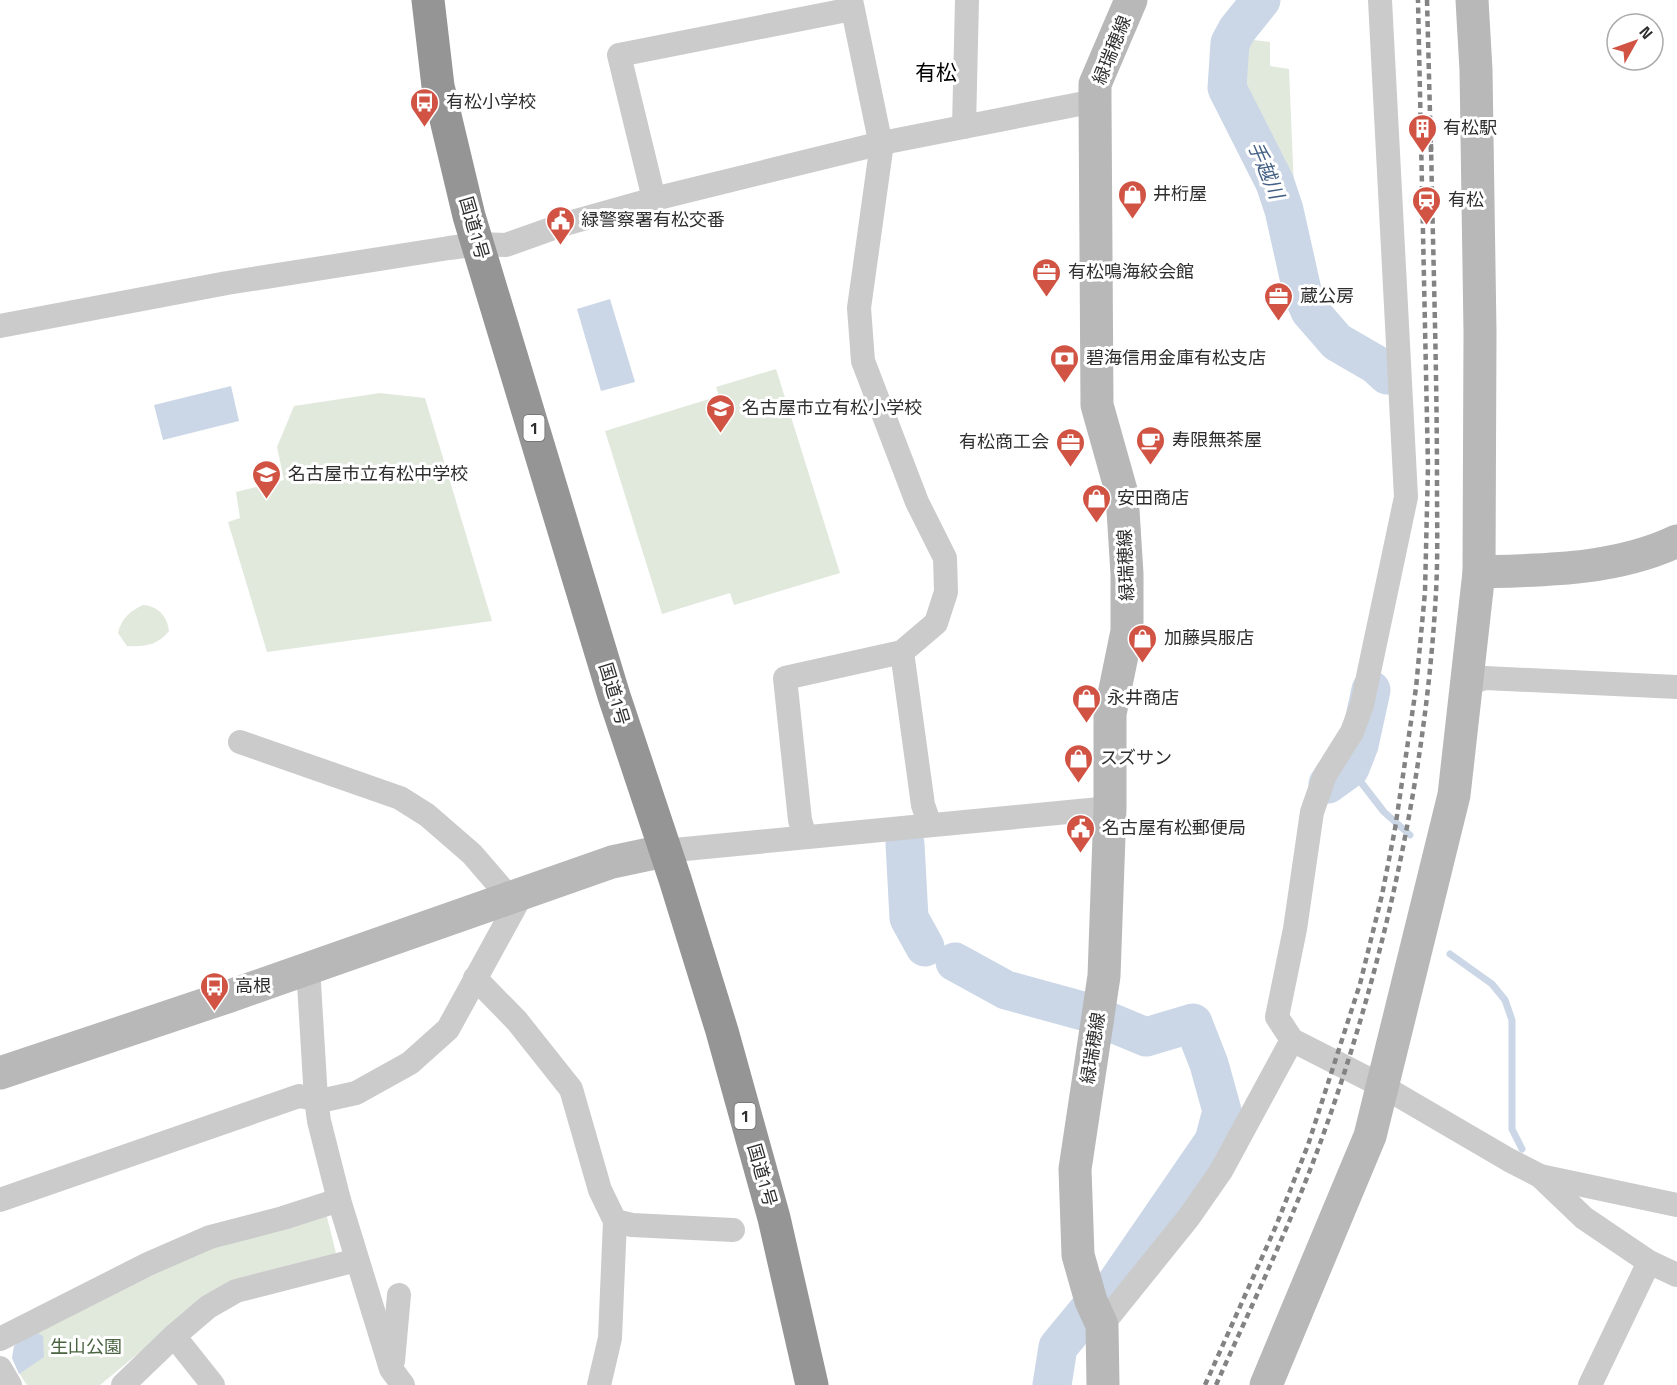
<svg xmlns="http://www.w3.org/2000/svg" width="1677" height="1385" viewBox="0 0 1677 1385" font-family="'Titillium Web','Noto Sans JP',sans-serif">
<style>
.green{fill:#e1e9dd}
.water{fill:#cbd7e7}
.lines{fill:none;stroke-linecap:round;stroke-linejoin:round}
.stream{stroke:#cbd7e7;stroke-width:7}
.river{stroke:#cbd7e7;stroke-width:39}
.street{stroke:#cbcbcb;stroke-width:24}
.secondary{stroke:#b8b8b8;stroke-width:33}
.highway{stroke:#959595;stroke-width:33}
.rail{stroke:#838383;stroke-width:4.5;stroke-dasharray:6 4.5;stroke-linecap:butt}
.labels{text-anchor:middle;stroke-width:6;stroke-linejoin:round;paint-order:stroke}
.shield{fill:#fff;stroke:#6d6d6d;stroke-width:1.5}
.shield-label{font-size:16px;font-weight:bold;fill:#2e2e2e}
.street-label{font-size:18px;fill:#2e2e2e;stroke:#fff}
.poi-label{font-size:18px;fill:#2e2e2e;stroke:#fff;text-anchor:start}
.park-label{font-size:18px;fill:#4a6440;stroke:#fff}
.water-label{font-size:20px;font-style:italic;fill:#456186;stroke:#fff}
.quarter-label{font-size:21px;fill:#000;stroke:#fff}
</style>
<rect width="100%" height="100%" fill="#fff"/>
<g class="green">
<polygon points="1238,38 1270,42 1270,66 1289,69 1295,213 1289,213 1281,181 1258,131 1231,86 1230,68"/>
<polygon points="776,369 840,573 734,605 730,593 662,614 605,431 719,396 716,387"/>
<polygon points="380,393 425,398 492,621 267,652 228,522 240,518 236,492 284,480 277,447 294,406"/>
<path d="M143 605C158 606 167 616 169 631 158 645 145 647 127 646L118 633C121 619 130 611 143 605Z"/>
<path d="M326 1213 336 1253 180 1319 100 1385H27C18 1372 12 1362 14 1346L34 1331 214 1243Z"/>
</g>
<g class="water">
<polygon points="610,299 635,382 601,391 577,309"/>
<polygon points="231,386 239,421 163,440 154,405"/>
<polygon points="34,1331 43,1336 44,1357 19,1374 12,1358 14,1346"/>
</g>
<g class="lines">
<g class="stream">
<polyline points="1350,768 1384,812 1410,835"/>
<polyline points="1450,954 1492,984 1505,1000 1512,1020 1512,1129 1522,1149"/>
</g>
<g class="river">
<polyline points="1261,0 1237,30 1230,43 1227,88 1275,183 1284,210 1303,295 1310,311 1337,342 1375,364 1387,375"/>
<polyline points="1328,784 1350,768 1359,745 1371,690"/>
<polyline points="905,844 909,918 925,947"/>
<polyline points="955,962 1006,990 1090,1013"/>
<polyline points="1052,1385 1058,1347 1087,1312 1109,1294 1214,1141 1222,1111 1209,1064 1193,1023 1146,1037 1110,1022"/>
</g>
<g class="street">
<polyline points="851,0 878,131 882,143 1095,101"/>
<polyline points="1380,0 1406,497 1362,705 1352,732 1325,775 1312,812 1295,929 1277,1017 1292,1040 1384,1087 1509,1160 1540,1176 1677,1205"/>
<polyline points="964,127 967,0"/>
<polyline points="654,199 619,55 852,9"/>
<polyline points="0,326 227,283 449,248 479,244 506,245 565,224 654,199 882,143 859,308 863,361 917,502 945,558 946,592 936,623 902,652 785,678 800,820 805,837"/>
<polyline points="902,652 923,805 930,825"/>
<polyline points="1468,684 1485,678 1677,687"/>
<polyline points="240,742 400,798 427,815 472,854 509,897"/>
<polyline points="664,851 1110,808"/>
<polyline points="308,967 316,1099 319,1121 339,1200 391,1369 403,1385"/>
<polyline points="475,978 517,1021 571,1089 600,1190 615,1221 610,1338 599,1385"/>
<polyline points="1540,1176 1584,1218 1649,1262 1677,1275"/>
<polyline points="0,1200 299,1096 316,1099 329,1099 356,1093 410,1063 448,1029 522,894"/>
<polyline points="615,1221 632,1225 733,1230"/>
<polyline points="1102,1325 1189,1217 1221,1171 1292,1040"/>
<polyline points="174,1336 213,1385"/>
<polyline points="0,1339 148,1264 210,1237 283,1218 339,1200"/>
<polyline points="393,1361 399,1295"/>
<polyline points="0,1368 10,1385"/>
<polyline points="123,1385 174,1336 208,1307 236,1291 357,1260"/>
<polyline points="1590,1385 1649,1262"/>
</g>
<g class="secondary">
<path d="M1479 572C1546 570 1616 570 1677 541"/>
<polyline points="0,1073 227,997 612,862 664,851"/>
<polyline points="1103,1385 1102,1325 1091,1301 1078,1255 1075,1169 1104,976 1110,808 1110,714 1127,631 1127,574 1122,494 1097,405 1095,101 1095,84 1131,0"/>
<polyline points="1266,1385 1370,1136 1454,795 1479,572 1480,332 1476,70 1472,0"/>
</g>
<polyline class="highway" points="428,0 438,86 469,216 614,696 675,879 722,1031 774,1218 812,1385"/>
<g class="rail">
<polyline points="1427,0 1431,152"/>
<polyline points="1205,1385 1276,1226 1308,1145 1360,984 1382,895 1395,829 1416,688 1425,592 1428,466 1418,0"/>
<path d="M1216 1385C1251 1307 1288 1230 1318 1149 1382 975 1426 778 1436 592 1438 556 1437 520 1437 483 1437 370 1433 257 1431 143"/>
</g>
</g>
<defs>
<symbol id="bus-pin" viewBox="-11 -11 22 30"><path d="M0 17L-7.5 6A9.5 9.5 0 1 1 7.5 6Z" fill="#d15344" stroke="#fff"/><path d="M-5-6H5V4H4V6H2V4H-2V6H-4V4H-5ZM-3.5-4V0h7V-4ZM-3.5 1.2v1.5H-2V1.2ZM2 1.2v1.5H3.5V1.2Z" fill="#fff"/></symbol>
<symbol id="building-pin" viewBox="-11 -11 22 30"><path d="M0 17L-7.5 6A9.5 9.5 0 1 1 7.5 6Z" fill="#d15344" stroke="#fff"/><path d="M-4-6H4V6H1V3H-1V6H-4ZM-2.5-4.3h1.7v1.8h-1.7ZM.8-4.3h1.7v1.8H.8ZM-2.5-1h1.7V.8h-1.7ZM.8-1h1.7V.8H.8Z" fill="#fff"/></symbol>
<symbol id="shop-pin" viewBox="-11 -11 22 30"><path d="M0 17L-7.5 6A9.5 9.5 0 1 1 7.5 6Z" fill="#d15344" stroke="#fff"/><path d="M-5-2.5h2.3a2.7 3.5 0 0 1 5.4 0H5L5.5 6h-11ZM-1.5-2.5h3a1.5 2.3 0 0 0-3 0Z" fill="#fff"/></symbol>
<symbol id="station-pin" viewBox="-11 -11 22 30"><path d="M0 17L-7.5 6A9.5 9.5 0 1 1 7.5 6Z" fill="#d15344" stroke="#fff"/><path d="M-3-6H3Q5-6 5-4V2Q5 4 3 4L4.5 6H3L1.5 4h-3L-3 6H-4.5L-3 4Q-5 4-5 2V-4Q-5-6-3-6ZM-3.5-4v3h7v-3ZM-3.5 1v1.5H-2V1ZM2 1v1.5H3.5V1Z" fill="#fff"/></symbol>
<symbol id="civic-pin" viewBox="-11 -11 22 30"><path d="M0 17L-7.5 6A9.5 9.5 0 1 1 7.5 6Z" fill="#d15344" stroke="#fff"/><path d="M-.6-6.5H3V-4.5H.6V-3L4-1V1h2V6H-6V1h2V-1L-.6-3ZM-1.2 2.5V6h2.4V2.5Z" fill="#fff"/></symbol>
<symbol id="office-pin" viewBox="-11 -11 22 30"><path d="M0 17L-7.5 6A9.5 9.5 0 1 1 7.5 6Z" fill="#d15344" stroke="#fff"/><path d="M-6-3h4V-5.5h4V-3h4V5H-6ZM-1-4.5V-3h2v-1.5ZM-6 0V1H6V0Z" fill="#fff"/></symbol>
<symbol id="bank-pin" viewBox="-11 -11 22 30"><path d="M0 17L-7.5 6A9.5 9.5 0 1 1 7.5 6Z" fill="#d15344" stroke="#fff"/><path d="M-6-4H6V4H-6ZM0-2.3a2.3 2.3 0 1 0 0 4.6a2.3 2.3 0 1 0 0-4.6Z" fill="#fff"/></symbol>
<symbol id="school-pin" viewBox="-11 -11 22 30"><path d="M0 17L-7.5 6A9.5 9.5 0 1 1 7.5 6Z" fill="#d15344" stroke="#fff"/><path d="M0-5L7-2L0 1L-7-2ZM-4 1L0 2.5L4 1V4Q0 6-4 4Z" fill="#fff"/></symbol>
<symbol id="cafe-pin" viewBox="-11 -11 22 30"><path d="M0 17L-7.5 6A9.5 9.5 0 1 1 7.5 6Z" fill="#d15344" stroke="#fff"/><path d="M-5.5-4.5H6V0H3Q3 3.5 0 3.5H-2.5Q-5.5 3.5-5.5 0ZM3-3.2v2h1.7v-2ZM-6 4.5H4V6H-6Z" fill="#fff"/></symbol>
</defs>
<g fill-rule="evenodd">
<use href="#bus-pin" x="408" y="86" width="33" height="45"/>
<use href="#building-pin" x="1406" y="112" width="33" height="45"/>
<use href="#shop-pin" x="1116" y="178" width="33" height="45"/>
<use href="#station-pin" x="1410" y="184" width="33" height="45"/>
<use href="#civic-pin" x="544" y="204" width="33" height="45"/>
<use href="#office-pin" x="1030" y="256" width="33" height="45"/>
<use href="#office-pin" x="1262" y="280" width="33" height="45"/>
<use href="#bank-pin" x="1048" y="342" width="33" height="45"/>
<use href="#school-pin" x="704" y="392" width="33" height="45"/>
<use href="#cafe-pin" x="1134" y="424" width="33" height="45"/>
<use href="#office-pin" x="1054" y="426" width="33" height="45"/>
<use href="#school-pin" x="250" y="458" width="33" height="45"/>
<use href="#shop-pin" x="1080" y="482" width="33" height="45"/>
<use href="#shop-pin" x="1126" y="622" width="33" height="45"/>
<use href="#shop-pin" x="1070" y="682" width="33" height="45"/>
<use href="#shop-pin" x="1062" y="742" width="33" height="45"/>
<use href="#civic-pin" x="1064" y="812" width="33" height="45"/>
<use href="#bus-pin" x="198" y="970" width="33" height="45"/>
</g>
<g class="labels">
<g class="shield">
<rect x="523.5" y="415" width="21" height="26" rx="4.5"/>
<rect x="734.5" y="1103" width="21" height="26" rx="4.5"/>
</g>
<g class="shield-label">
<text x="534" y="434">1</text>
<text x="745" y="1122">1</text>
</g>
<g class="street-label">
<text transform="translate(1112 50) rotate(-68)" y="6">緑瑞穂線</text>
<text transform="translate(474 228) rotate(74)" y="6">国道1号</text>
<text transform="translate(1126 565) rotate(-92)" y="6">緑瑞穂線</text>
<text transform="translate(614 694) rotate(73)" y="6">国道1号</text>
<text transform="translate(1093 1048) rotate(-81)" y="6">緑瑞穂線</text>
<text transform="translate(762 1175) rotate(74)" y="6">国道1号</text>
</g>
<g class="poi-label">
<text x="446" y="108">有松小学校</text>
<text x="1443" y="134">有松駅</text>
<text x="1153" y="200">井桁屋</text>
<text x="1448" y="206">有松</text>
<text x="581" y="226">緑警察署有松交番</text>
<text x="1068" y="278">有松鳴海絞会館</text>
<text x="1300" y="302">蔵公房</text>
<text x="1086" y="364">碧海信用金庫有松支店</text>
<text x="742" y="414">名古屋市立有松小学校</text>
<text x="1172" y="446">寿限無茶屋</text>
<text x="1049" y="448" text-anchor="end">有松商工会</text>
<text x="288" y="480">名古屋市立有松中学校</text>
<text x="1117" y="504">安田商店</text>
<text x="1164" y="644">加藤呉服店</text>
<text x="1107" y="704">永井商店</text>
<text x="1100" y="764">スズサン</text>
<text x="1102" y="834">名古屋有松郵便局</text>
<text x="235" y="992">高根</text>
</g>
<g class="park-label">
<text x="86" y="1353">生山公園</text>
</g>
<g class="water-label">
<text transform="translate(1266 170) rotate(67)" y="7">手越川</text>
</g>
<g class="quarter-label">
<text x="936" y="80">有松</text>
</g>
</g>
<g transform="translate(1635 42) rotate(50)"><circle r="28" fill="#ffffff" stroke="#ababab" stroke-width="1.5"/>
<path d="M0-4.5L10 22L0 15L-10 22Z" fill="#d15344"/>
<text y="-9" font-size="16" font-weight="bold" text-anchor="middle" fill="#2e2e2e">N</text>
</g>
</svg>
